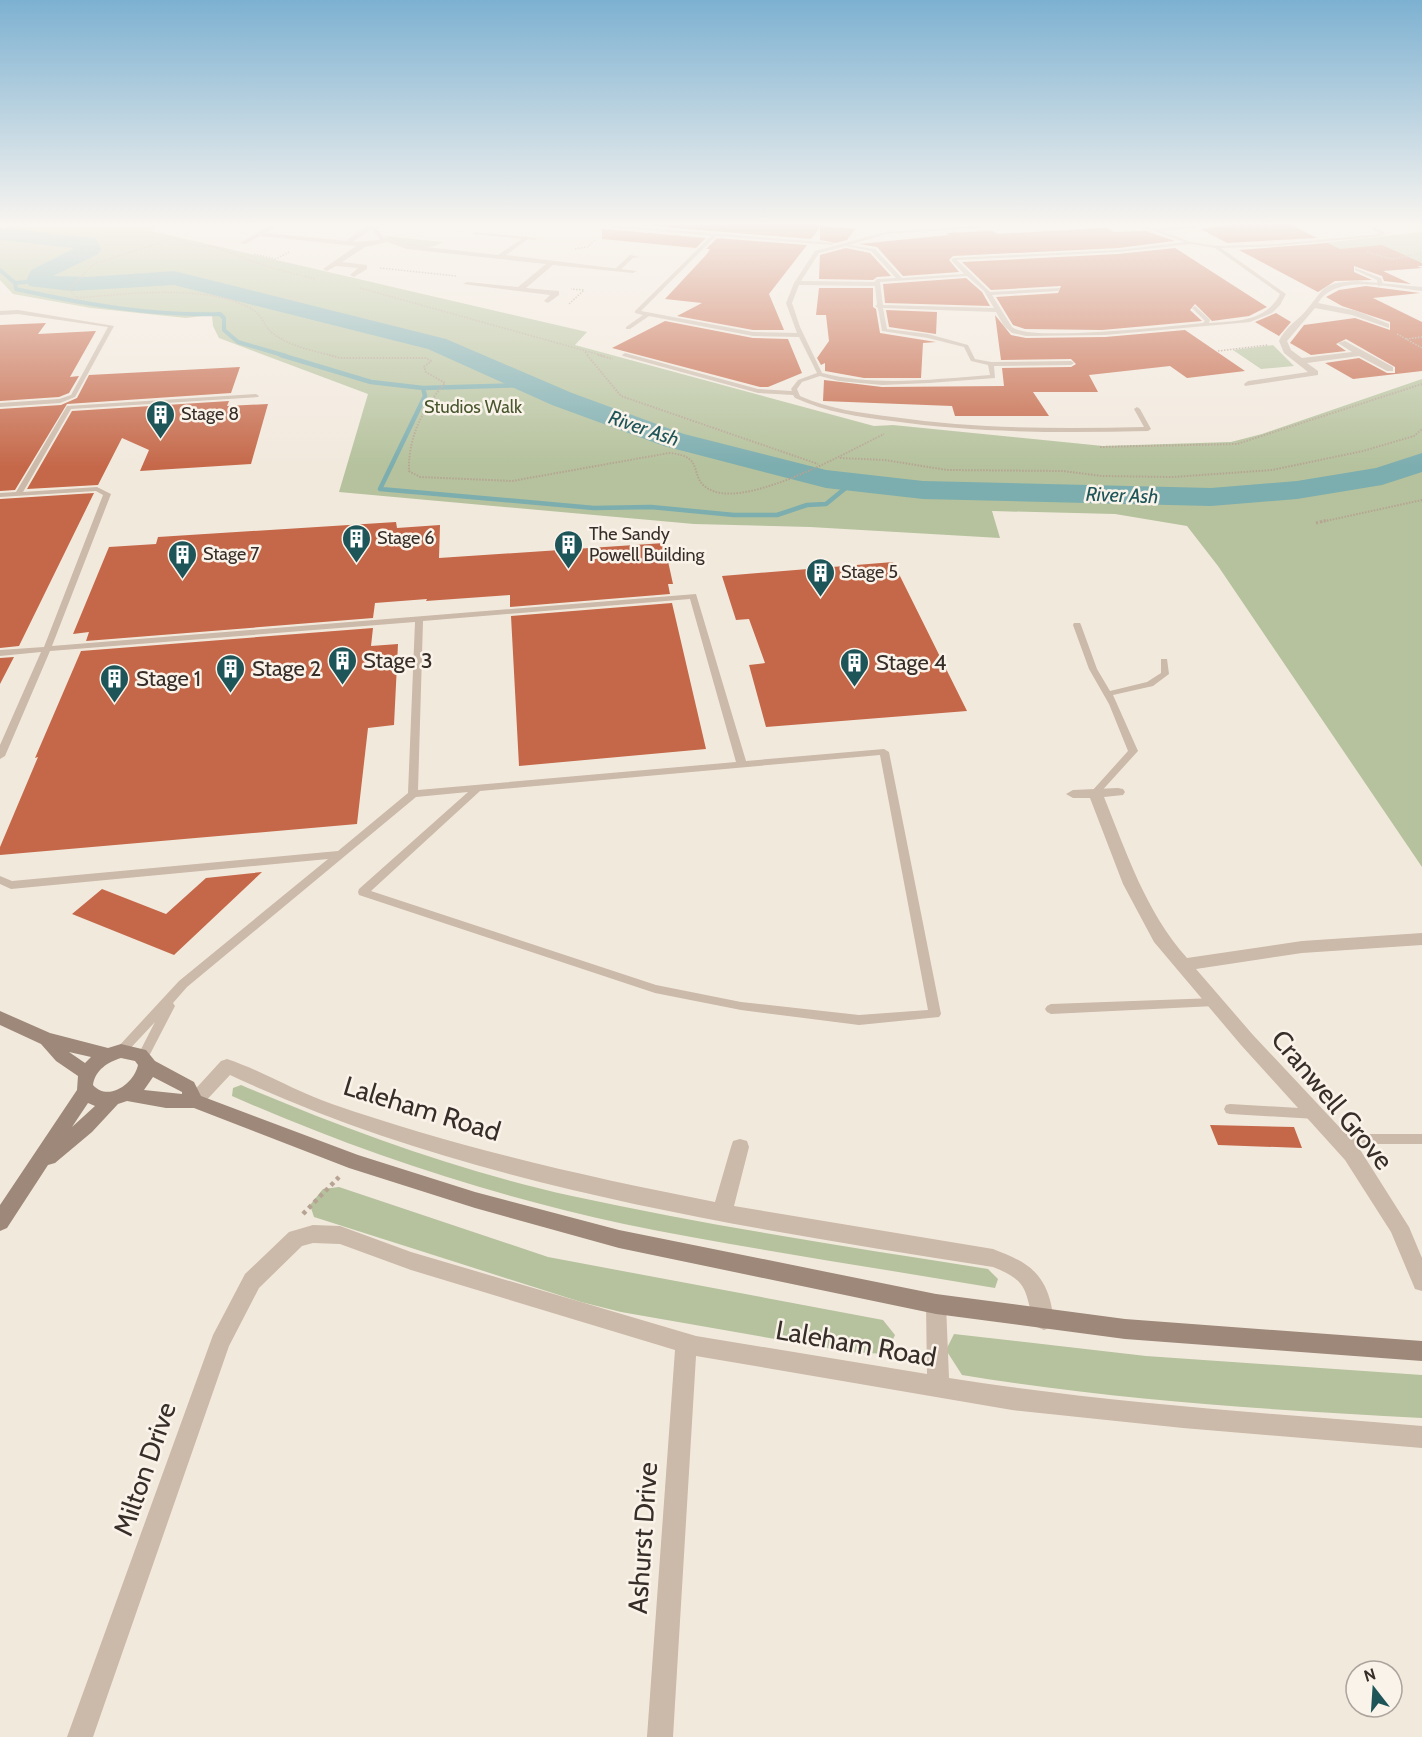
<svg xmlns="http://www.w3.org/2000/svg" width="1422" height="1737" font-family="Cabin,sans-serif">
<rect width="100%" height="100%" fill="#f2e9dd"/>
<path fill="#b5c29d" d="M17,224h143l-9,7 436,101 -12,13 299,81 19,-1 210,21 128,-4 31,-8 160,-55v488l-204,-301 -31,-40 -72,-12 -123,-3 8,27 -190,-11 -116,-3 -355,-32 29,-98 -149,-56 -6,-12 -1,-11 -26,3 -95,-10 -78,-14 -13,-14v-51z
M1422,232v30l-69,3 -39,-21z
M384,236l59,6c-16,11 -43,4 -59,-6z
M1273,345l21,21 -33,3 -28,-19z
M241,1085c106,45 218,86 331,111 138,30 277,51 416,73l10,10 -3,9c-123,-21 -248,-39 -371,-64 -135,-29 -267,-73 -392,-128l1,-8z
M339,1187l209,70 335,63 12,15 -9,19 -36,-2 -229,-40 -40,-10 -267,-85 -4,-12 13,-16z
M954,1334l192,22 276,19v43c-154,-8 -307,-18 -460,-43l-16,-25z"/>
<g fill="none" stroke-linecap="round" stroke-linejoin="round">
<path stroke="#7cadaf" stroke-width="4" d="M0,270l15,13 1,6c67,15 135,27 204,25l4,4v12l14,12 48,14
M15,283l22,-2"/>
<path stroke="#7cadaf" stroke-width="4.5" d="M281,355l90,27 52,6 107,-3
M423,388l2,8 -45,93 214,19 57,-1 83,8h43l30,-10 19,-1 27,-22"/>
<path fill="#7cadaf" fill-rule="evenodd" d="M0,228l96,10 5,11 -3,5 -45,22 35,1 86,-6 272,68 126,54 112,41 142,36 97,11 288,7 86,-7 79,-13 46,-15v19l-40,13 -85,14 -86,7 -288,-7 -97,-11 -162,-42 -112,-41 -124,-56 -254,-64 -103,6 -42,-5 -3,-5 5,-11 44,-22 -75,-8z"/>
</g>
<path fill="#c56849" d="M627,224h196l-2,2 34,3 -8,11 -11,3 -16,-3v-13l-9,12z
M1234,224h55l28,14 -90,5 -26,-14z
M1107,228l7,4 32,-1 29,10 -57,7 -165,8 -4,4 10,12 -56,4 -26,-29 -18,-3 90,-9 -3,-2 47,-2 4,3z
M602,229l104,9 -10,10 -94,-9z
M717,238l90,7 -38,49 15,36h-31l-76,-14 25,-13 -37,-4 42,-45 3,-5h-4z
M1328,243l12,6 42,-4 40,18v3h-5l5,2 -39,3 28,13 -27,-3 -2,-5 -28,-10v6l18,8 -37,1 -17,11 -79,-42z
M846,248l24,5 21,23 -14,1 -4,3 -54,-1 1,-24z
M1175,248l92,59 -18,9 -37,5 -17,-17 -5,6 12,11 -100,9 -77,-1 -12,-4 -17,-28 62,-4 3,-7 -70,4 -29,-28 156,-8z
M966,278l16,14 8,14 -105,-3 -2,-19z
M1366,286l54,7 -47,5 49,24v49l-69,8 -28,-16 34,-5 28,15h8v-6l-49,-28 -10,5 10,7 -35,4 -21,-12 14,-18 51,-7 35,12v-8l-48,-16 -16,-9 13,-7z
M819,288h54v19l3,2 4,24 56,9 -13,1 -2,35h-57l-39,-7v-8l-4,2 -4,-7 12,-17 -3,-26h-10z
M886,310l51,2 -1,22 -47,-7z
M1276,313l15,9 -12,14 -24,-14z
M995,315l16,20 15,3 79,-1 80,-7 60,41 -58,7 -17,-12 -81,9 9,17h-65l16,24h-94l-3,-10 -129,-5 1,-21 58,7 122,-1 -2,-18 69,-1 5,-3 -5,-5 -70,1z
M665,321l88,17 35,1 14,34 -34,14h-8l-148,-39z
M46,323l-8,11 58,-3 -26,46 9,-1 -10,17 -10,4 -59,4v-76z
M240,367l-9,26 -164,11 -52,86 -15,1v-82l61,-4 16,-7 12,-23z
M229,401l-2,5 41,-2 -17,60 -111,7 9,-21 -27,-12 -24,47 -71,4 45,-78z
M94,493l-75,153 -19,2v-149z
M396,522l1,6 43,-3 -1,33 225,-15 9,41h-5l2,10 -160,13v-12l-84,6 1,-2 -52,4 -2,15 -287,23 3,-9 -16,2 36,-87 47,-3 2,-7z
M893,562l74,149 -201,16 -17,-62 16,-2 -16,-44 -13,1 -14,-44z
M672,603l34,146 -187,17 -8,-150z
M373,628l-2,18 27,-2 -4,81 -26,3 -11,96 -357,31v-8l38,-90 -3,1 46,-107z
M14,657l-14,27v-26z
M262,872l-88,83 -102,-41 30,-25 64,25 40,-36z
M1210,1125l84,2 8,21 -84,-3z"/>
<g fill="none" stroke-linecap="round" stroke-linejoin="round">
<path stroke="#b6a393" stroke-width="1.5" stroke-dasharray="1.5 1.5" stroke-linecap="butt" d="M433,224l29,3
M147,231l51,15 17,1 50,19 50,13
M171,239l-77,25 -25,25 8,9c49,-4 133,-15 176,12 8,4 11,15 17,21 17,15 44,20 64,25
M575,249l12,-2 8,-7
M1367,252l25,7 30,-6
M254,254l22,5 13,-7
M380,268l76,8
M360,288l244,68
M569,304l15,-14 -13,-1
M1397,334l25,14
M1406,339l16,-2
M1218,351l50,-6
M585,352l4,4"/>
<path stroke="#b6a393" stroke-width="2" stroke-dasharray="1.5 1.5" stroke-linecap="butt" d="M329,355l11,3h86l5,3 -7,6 2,5 19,11c-22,25 -37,54 -36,88l11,6 92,4 157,-28c40,3 16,27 44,38 39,15 134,-39 171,-57
M587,355l34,41 197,68
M598,355l15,4
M1100,447l137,-3 185,-60
M840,458l45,2 62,10 116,1 39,5 71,1 99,-7 91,-19 51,-15 8,-7
M1321,522l101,-22"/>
<path stroke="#b6a393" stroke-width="3" stroke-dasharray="2 2" stroke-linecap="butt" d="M1316,523l12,-3"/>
<path stroke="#b6a393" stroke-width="4.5" stroke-dasharray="4 4" stroke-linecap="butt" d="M303,1214l36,-37"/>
<path fill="#cbb9a9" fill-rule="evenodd" d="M577,224h21l236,19 -2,2 -116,-9 -75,75 112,21 44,1 -11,-30 8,-20 21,-32 71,-19 122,-8h26l-148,10 -37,11 26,4 27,29 62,-4 -13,-14 2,-2 165,-8 67,-8 -51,-18h7l14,5 77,-5 -71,7 30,11 25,4 60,-2 104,-10 -9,-6 1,-4h4l-1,3 10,6 -4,3 -105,10 -55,2 65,46 -6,11 -8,8 -22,9 -145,13 -79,1 -14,-3 -8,-7 -8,-14 -113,-4 4,21 41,5 40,11 7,14 16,3 80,-1 3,2 -3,2 -77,1 1,12 -66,5 -47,2 -43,-4 -19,-5 -18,6 -5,7 3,7c29,13 61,17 93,21 83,12 167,12 251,10l-10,-18 3,-2 3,2 11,20 -3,2c-85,2 -171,2 -256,-10 -33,-4 -66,-9 -97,-23l-2,-3 -35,-2 -135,-37 -1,-1 3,-2 133,36 34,2 -1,-2 7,-9 19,-7 -18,-36 -46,-1 -104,-20 -19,13h-4v-2l17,-12 -8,-2v-2l76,-75zM1192,244l23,4 65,46c-14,28 -44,27 -71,29l1,-3 -15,-14 -3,2 13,13 -2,2c-31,3 -173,19 -191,4l-20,-32 66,-4 2,-3 -70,4 -33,-32 161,-8zM846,246l25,5 25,27 -19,1 -3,3 -73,-1 18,-28zM967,276l17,15 10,17 -111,-3 -3,-23zM799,285l76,1 2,19 -2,1 3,2 4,23 46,7 36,9 7,14 17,4 2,10c-56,4 -113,12 -168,-2l-22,-46 -8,-24z
M474,232l61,6 2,1 -2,1 -63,-6z
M630,255l10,2 -7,1 -14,13h-4v-2z
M1355,268l26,10 2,7 -5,1 -1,-6 -22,-10z
M18,310l96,16 -39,71 -15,6 -60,4v-4l59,-4 12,-4 37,-68 -90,-13 -18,1v-4z
M256,394l3,2 -1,1 -187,12 -48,83 74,-5 14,7 -59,152 644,-52 50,167 138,-12 5,3 52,262 -2,3 -80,8 -118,-15 -86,-17 -296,-98 -1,-3 1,-3 109,-97 -52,5 -229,190 -14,16 2,3 -28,54 -4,2 -4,-2 -2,-3 18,-35 -30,32 -4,2 -4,-2 -2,-3 2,-3 62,-67 149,-122 -317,30 -11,-5v-8l12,5 326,-30 70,-58 7,-171 -365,29 -45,105 -5,3v-14l41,-93 -41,4v-6l44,-3 59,-152 -7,-4 -96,6v-4l16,-1 51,-86zM690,599l46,163 -318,28 5,-169zM880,755l48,255 -69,5 -118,-13 -85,-17 -285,-94 109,-100z
M1074,623h6l1,2 16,44 13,22 37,-9 14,-9v-14h6l2,15 -16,12 -40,9 25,56 -40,44h-6l-2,-2 2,-2 36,-40 -19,-47 -20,-35 -16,-44z
M1215,998l4,1 2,3 -2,3 -4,1 -164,8 -4,-2 -2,-3 2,-3 4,-2z
M1230,1104l86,5 5,1 1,4 -1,4 -5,1 -86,-5 -4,-1 -2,-4 2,-4z
M1338,1134h84v10h-84l-5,-1 -1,-4 1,-4z"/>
<path fill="#cbb9a9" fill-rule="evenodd" d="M272,224h8l-14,9 81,8 1,-2 22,-15h10l-2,6 5,7 25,8 90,10 28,-19 2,3 -22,16 131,16 -4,2 -80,-8 -27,23 33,3v4l-11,8 -4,-2 6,-6 -87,-11 4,-2 51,5 28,-23 -139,-15 -20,-7 -22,5 -23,15 25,3v4l-13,8 -4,-2 8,-7 -22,-2 -9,5 -4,-2 33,-23 -96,-10 -15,8 -5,-1zM372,229l8,11 -26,2v-1z
M1357,281l65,6v4c-30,-3 -85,-19 -104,12l39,8 32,13v4l-37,-13 -37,-7 -28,33 4,9 11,8 50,-6 -14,-9 7,-2 48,26v4h-6l-28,-15 -52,7 11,8v4l-73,11 -1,-2 4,-3 60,-9 -24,-19 -5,-12 2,-4c6,-10 15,-16 23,-24 22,-25 15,-30 53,-32z
M1118,788l5,1 2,3 -2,3 -19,2c23,57 42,115 83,161l115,-17 120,-8v12l-120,8 -106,16 57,66 106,113 50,79 13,31v33l-7,-2 -24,-57 -46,-72 -104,-115 -87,-103 -31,-58 -33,-86h-17l-7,-4 7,-4z
M227,1059c36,12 69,33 105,45 124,43 254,73 383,98l16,-55 2,-6 7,-2 7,2 2,6 -15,59 259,43c28,11 48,19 57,51 2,9 5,18 1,27l-7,3 -7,-3c-15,-33 -3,-44 -44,-60 -258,-41 -525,-81 -763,-192l-29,31 -6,2 -6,-2 -3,-5 3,-5 32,-35z
M313,1225l27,1 71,26 285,84 231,38 -1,-70 3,-7 7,-3 7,3 3,7 3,74c156,25 315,35 473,48v22l-239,-20 -171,-18 -316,-54 -23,381h-26l28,-387 -264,-80 -71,-26 -27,-1 -11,3 -43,42 -30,58 -136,391h-26l146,-402 32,-61 44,-42z"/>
<path fill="#9e887a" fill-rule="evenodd" d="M0,1011l50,22 58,15 13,-4 25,6 9,11 39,21 7,14 157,59 117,37 144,38 317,64 189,25 297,22v20l-297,-22 -189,-25 -317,-66 -144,-40 -126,-40 -155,-60h-28l-39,-7 -9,3 -26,28 -37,31 -7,2 -41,63 -7,3v-26l77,-115 1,-14 -22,-15 -15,-17 -41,-19zM69,1052l22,5 -6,6zM121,1058l14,3 3,4c-4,19 -30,37 -45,20 2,-15 15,-23 28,-27zM153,1077l29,15v2l-38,-4zM88,1103l7,3 -23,21z"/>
</g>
<linearGradient id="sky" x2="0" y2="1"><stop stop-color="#7db1d1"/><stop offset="0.48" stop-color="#f9f5f0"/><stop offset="1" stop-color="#f9f5f0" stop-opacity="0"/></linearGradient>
<rect width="1422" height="467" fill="url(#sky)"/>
<defs>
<symbol id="building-pin" viewBox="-11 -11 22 30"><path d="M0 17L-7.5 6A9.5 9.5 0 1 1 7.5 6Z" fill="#1e5559" stroke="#faf3ea"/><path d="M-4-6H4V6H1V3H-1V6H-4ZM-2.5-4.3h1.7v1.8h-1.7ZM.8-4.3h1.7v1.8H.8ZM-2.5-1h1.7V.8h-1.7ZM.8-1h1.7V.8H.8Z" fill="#fff"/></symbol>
</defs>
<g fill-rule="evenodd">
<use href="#building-pin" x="144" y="398" width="33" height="45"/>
<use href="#building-pin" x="340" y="522" width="33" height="45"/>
<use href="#building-pin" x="552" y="528" width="33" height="45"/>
<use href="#building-pin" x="166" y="538" width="33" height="45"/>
<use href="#building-pin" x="804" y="556" width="33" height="45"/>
<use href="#building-pin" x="326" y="644" width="33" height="45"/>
<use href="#building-pin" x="838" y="646" width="33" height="45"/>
<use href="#building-pin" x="214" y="652" width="33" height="45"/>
<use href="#building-pin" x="98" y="662" width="33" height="45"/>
</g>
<g text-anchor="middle" stroke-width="5" stroke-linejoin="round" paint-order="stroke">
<g font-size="18" fill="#47562d" stroke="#faf3ea">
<text x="473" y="413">Studios Walk</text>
</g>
<g font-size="18" fill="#382e29" stroke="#faf3ea" text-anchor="start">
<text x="181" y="420">Stage 8</text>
<text x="589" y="540">The Sandy<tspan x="589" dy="21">Powell Building</tspan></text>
<text x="377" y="544">Stage 6</text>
<text x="203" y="560">Stage 7</text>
<text x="841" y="578">Stage 5</text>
</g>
<g font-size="20" font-style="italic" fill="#1e5559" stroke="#faf3ea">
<text transform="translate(644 428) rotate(19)" y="7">River Ash</text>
<text transform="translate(1122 495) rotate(2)" y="7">River Ash</text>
</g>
<g font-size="22" fill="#382e29" stroke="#faf3ea" text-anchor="start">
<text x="363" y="668">Stage 3</text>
<text x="876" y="670">Stage 4</text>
<text x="252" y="676">Stage 2</text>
<text x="136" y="686">Stage 1</text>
</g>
<g font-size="27" fill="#382e29" stroke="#faf3ea">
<text transform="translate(1332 1100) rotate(50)" y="9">Cranwell Grove</text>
<text transform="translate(422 1109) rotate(17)" y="9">Laleham Road</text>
<text transform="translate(856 1344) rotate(10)" y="9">Laleham Road</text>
<text transform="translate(145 1469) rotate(-71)" y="9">Milton Drive</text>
<text transform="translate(643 1538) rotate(-86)" y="9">Ashurst Drive</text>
</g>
</g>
<g transform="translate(1374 1689) rotate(343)"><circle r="28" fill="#faf3ea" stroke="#aca49d" stroke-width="1.5"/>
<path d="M0-4.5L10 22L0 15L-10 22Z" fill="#1e5559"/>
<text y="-9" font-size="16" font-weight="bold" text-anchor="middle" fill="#382e29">N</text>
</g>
</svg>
